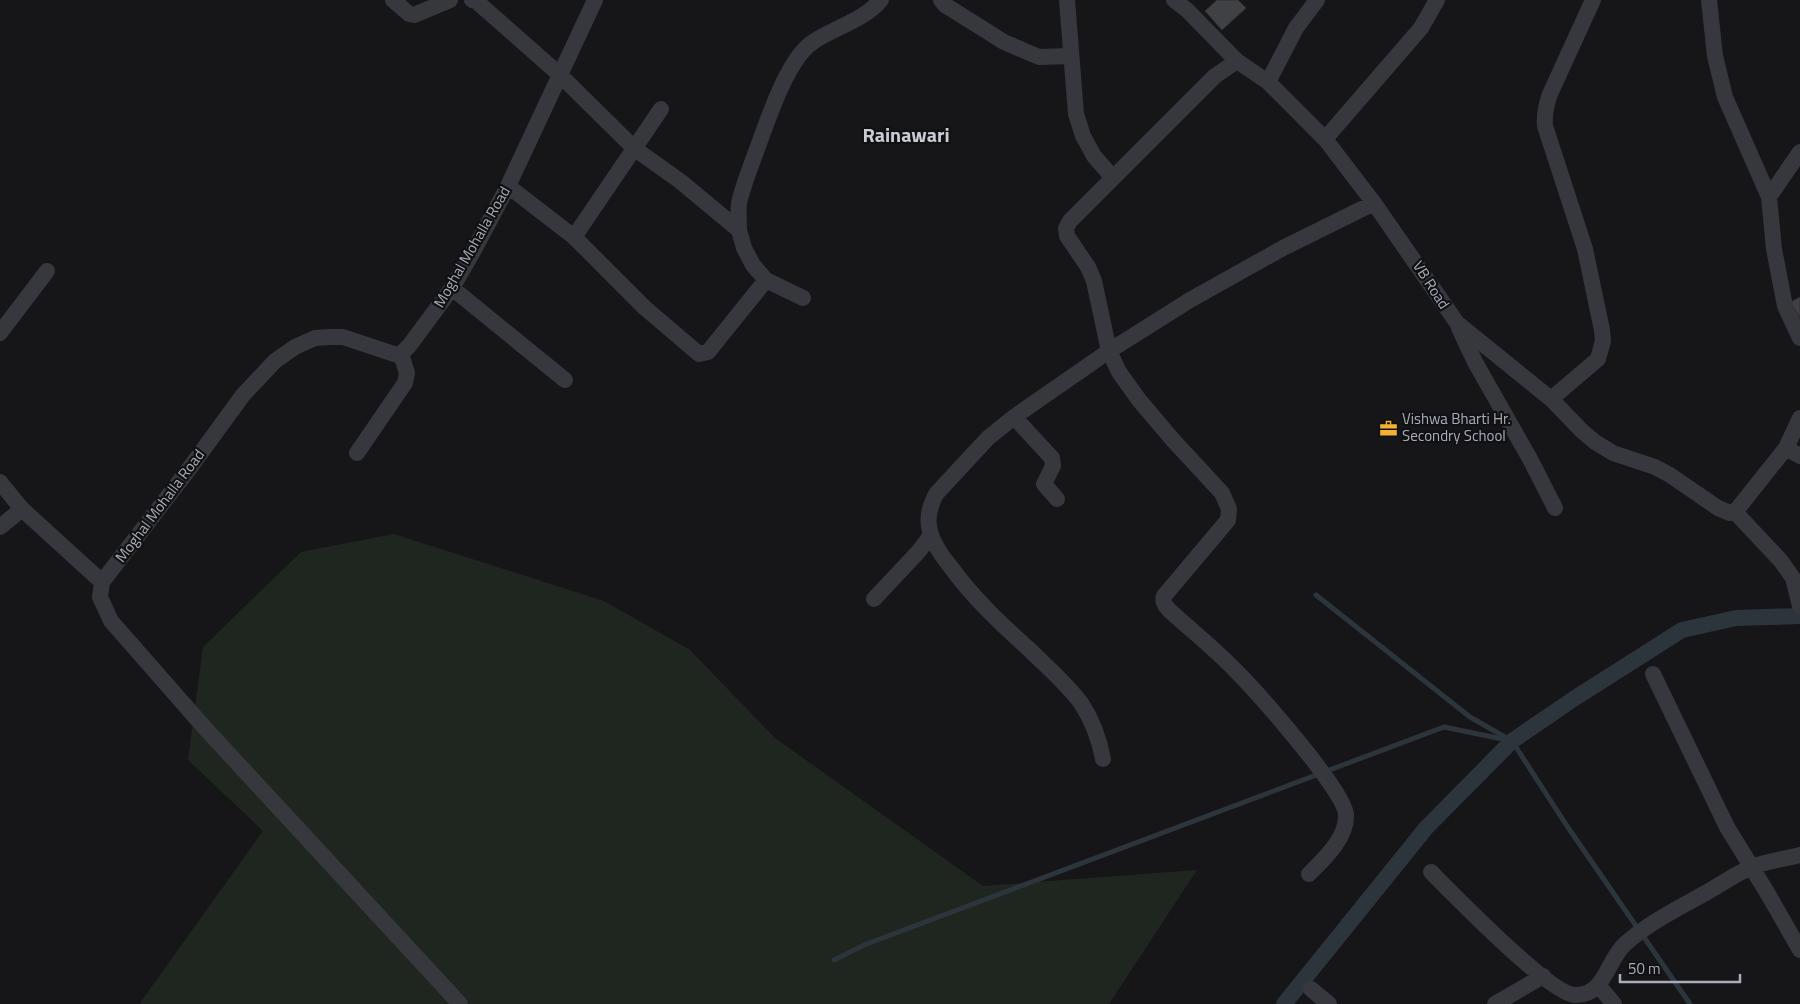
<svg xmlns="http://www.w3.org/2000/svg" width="1800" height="1004" font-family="'Titillium Web',sans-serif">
<rect width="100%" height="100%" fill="#161618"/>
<path fill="#1e261f" d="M394,534l210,67 86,49 85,88 208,148 214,-16 -88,134h-968l-1,-1 123,-172 -75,-71 15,-113 98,-95z"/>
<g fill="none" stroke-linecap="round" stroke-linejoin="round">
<path stroke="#2c353c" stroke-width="5" d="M1316,595l154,122 42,24 55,85 123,178
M834,960l30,-15 580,-218 68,14"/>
<path stroke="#2c353c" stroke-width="16" d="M1284,1004l142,-176 86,-87 63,-43 107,-68 54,-12 64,-2"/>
</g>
<path fill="#404145" stroke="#303034" d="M1217,0h21l8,8 -24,22 -17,-19z
M1800,297v21l-9,-16z"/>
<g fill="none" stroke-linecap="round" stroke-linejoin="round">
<path stroke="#37383d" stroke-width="16" d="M393,0l16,14 5,1 36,-15
M472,0l4,1 84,74 75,74 45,32 59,49 5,18 9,17 13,15 37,18
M941,0l4,5 59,37 35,15 32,-1
M1067,0l9,114 7,22 11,20 19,22
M1174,0l13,10 50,51 31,21 57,57 49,64 83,120 94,76 31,32 13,11 18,11 42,14 15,8 48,33 12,5 5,-1
M1709,0l6,56 10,41 44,100 5,52 11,57 15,32
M1237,61l-22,15 -145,145 -4,7 1,8 21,31 6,14 15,70 10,21 20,28 33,39 50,54 7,16 -1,11 -64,76c-2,6 1,9 5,14 22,20 46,39 67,61 20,20 110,121 110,144 1,23 -22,44 -37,59
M1268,82l28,-54 21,-28
M1325,139l96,-111 16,-28
M508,186l66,51 71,71 54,46 9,-2 58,-72
M1769,197l31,-45
M739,230c0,-9 -1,-19 0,-27 4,-18 12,-37 18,-54 11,-29 30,-90 56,-107 22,-15 50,-21 68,-42
M574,237l87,-128
M452,288l113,92
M1459,328l16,34 55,97 25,49
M0,333l47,-62
M1551,399l47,-40 5,-18 -1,-11 -17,-81 -40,-123c-1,-12 1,-21 5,-32l43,-94
M1014,417l38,41 1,8 -9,18 13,15
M1786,448l14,8
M357,453l48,-70 2,-10 -6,-19
M0,482l22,27 80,73
M1735,512l46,49 12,17 7,28
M1735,512l51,-64 14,-30
M0,527l22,-18
M102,582l87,-113 54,-74 32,-34 20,-14 20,-9 15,-1h13l54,18 4,-1 8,-8 43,-58 23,-40 33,-62 87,-186
M102,582l-2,15 11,24 93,106 256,277
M874,599l45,-48 12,-16
M1653,674l74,153 41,67 32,56
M1103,759c-4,-21 -10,-38 -22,-56 -14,-19 -33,-35 -50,-52 -29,-26 -58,-53 -81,-85 -9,-11 -19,-25 -21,-40 -2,-12 2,-22 7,-32l52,-56 26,-21 95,-66 81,-51 93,-52 91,-45
M1431,872c22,22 120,123 144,123 30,1 32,-35 50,-51 24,-22 56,-37 84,-53 14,-8 28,-18 43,-24 15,-6 32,-8 48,-12
M1598,985l16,19
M1311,989l18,15
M1495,1004l48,-28"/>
</g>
<defs>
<symbol id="office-bare" viewBox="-9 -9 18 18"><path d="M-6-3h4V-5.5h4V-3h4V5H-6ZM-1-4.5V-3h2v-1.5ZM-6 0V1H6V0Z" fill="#f2b134" stroke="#111113" stroke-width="2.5" paint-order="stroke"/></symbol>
</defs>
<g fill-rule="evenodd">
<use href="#office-bare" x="1376" y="416" width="25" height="25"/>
</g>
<g text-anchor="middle" stroke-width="4.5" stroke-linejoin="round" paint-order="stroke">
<g font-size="15" fill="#a8adb8" stroke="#111113">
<text transform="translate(472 247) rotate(-60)" y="5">Moghal Mohalla Road</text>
<text transform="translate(1431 285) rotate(57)" y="5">VB Road</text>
<text transform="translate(160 506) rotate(-53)" y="5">Moghal Mohalla Road</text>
</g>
<g font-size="15" fill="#a8adb8" stroke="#111113" text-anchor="start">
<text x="1402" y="424">Vishwa Bharti Hr.<tspan x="1402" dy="17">Secondry School</tspan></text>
</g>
<g font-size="20" font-weight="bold" fill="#c9ccd4" stroke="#111113">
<text x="906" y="142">Rainawari</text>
</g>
</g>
<path d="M1620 974v8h120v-8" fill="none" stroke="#a8adb8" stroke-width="2.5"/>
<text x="1628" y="974" font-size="15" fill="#a8adb8" stroke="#111113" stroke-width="4" paint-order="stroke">50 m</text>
</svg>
